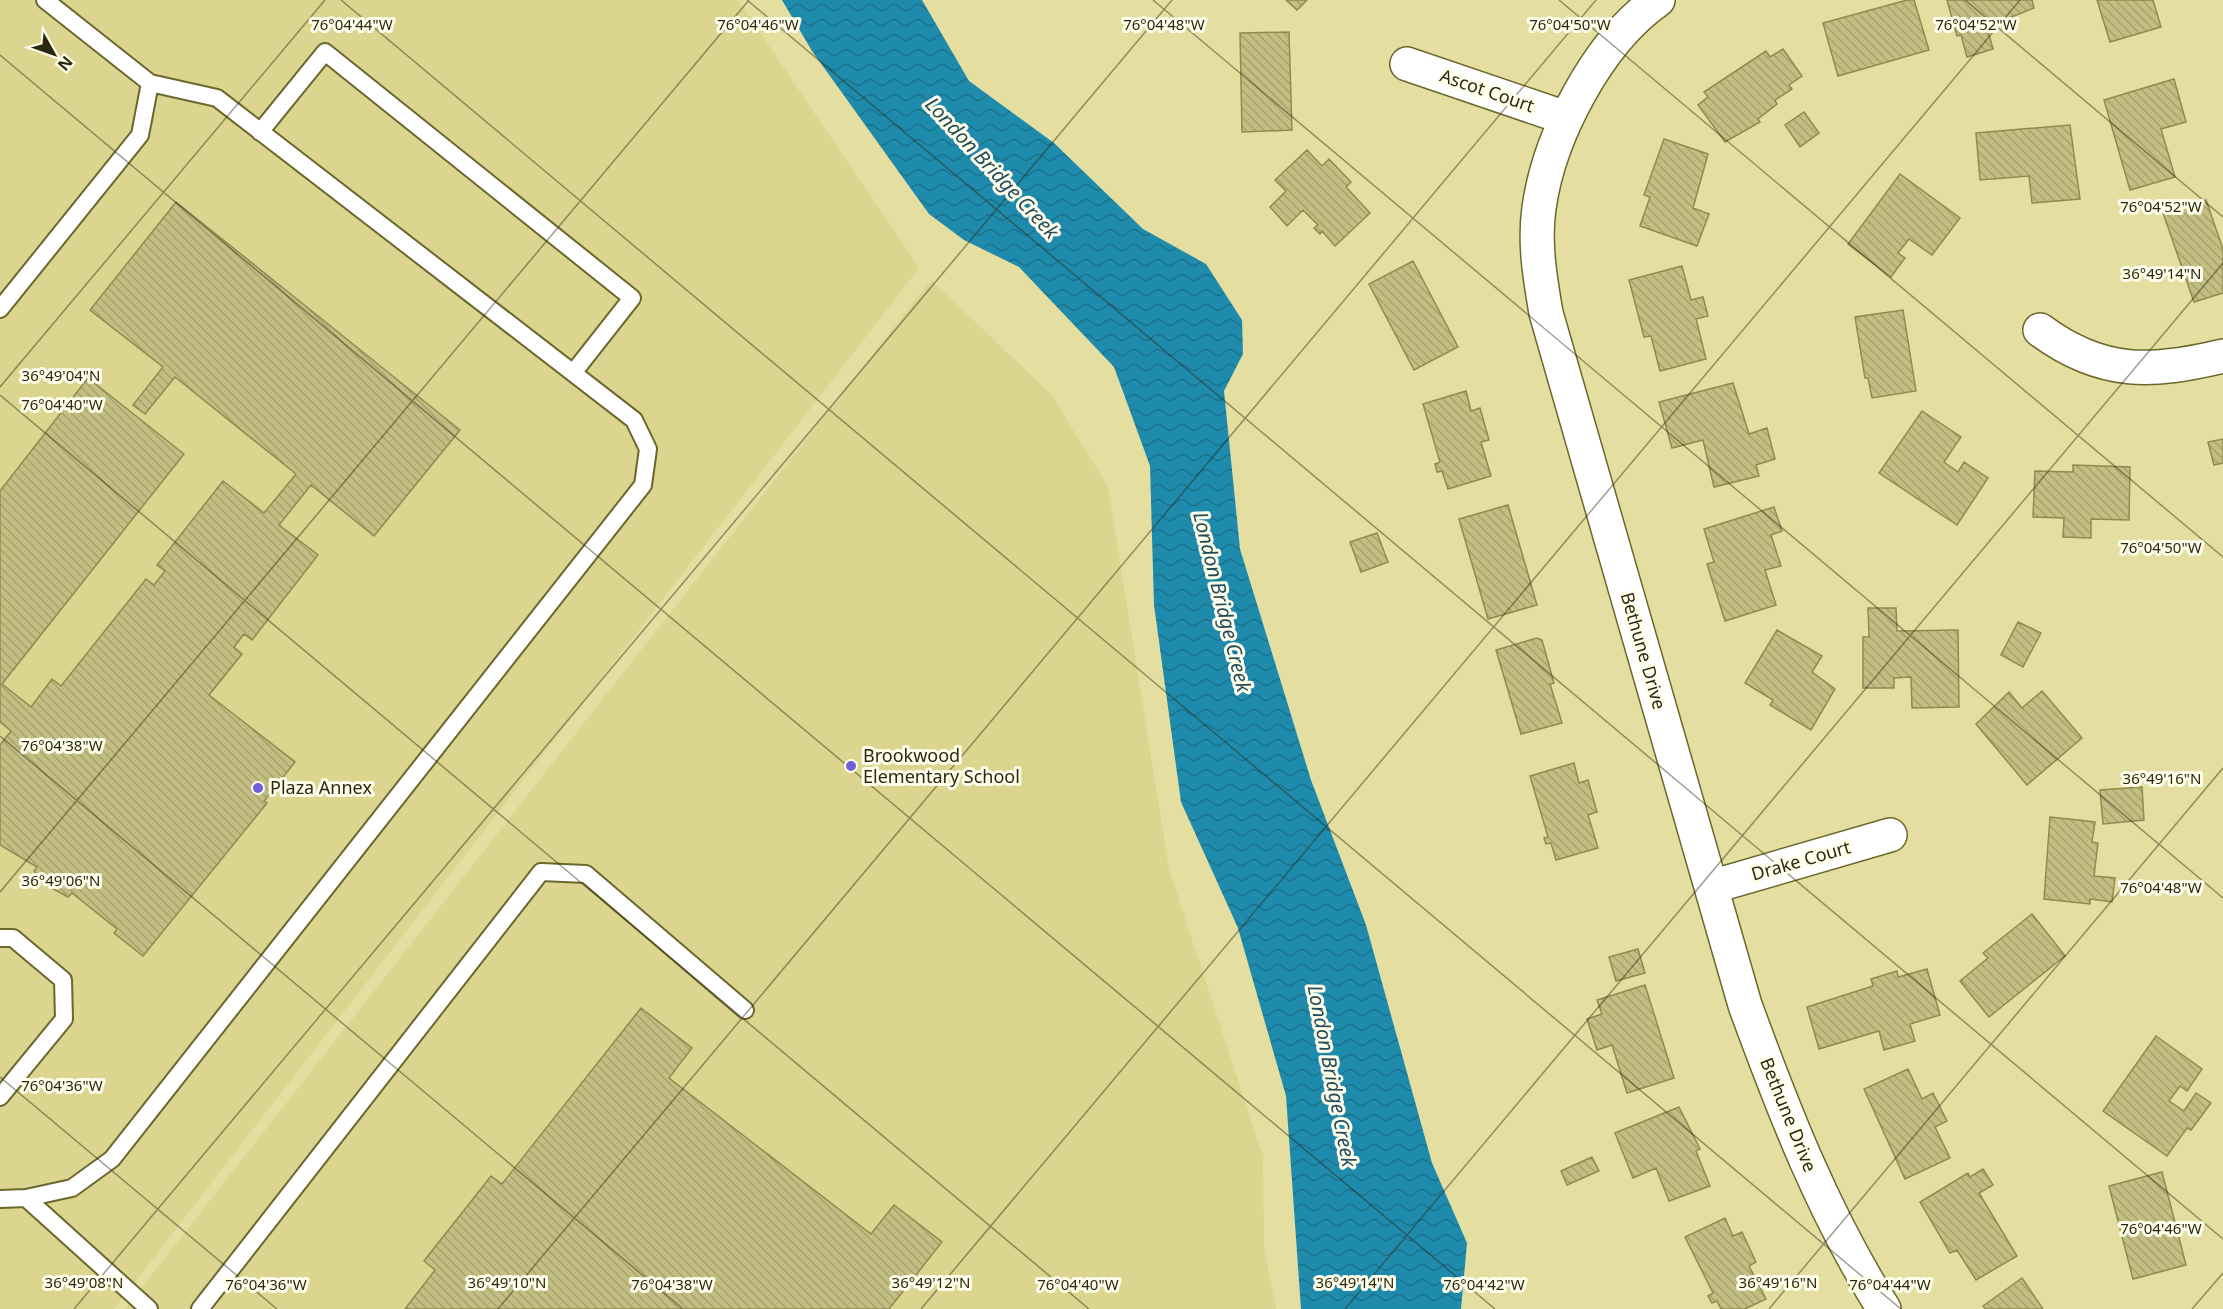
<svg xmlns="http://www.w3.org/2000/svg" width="2223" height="1309" font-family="'Noto Sans',sans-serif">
<defs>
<pattern id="water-waves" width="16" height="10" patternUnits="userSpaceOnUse" patternTransform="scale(1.5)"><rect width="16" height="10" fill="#1f8bac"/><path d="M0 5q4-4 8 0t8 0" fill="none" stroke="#1b728b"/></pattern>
<pattern id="building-back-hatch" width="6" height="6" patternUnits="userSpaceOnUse" patternTransform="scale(1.5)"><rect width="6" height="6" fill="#c3be81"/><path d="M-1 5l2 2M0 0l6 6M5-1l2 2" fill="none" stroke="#a8a36e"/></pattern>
</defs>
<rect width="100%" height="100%" fill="#e4dfa1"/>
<path fill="#dbd58f" d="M0,0h738l181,268 -805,1041h-114z
M931,280l120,114 57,93 61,382 94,288 1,90 12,62h-1151z"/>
<path fill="url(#water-waves)" d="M782,0h140l47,81 85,62 89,86 63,35 36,56 1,34 -19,37 16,158 71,231 55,145 66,238 35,80 -6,66h-160l-15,-213 -48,-168 -57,-126 -27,-197 -4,-139 -36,-99 -95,-100 -55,-27 -35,-26 -117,-163z"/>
<path fill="url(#building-back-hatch)" stroke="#908a4f" stroke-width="1.5" d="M1286,0h21l-10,10z
M1907,0h7l15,50 -91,26 -15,-53z
M1947,0h85l2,8 -47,19 6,22 -26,8 -6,-22 -4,1z
M2097,0h56l8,27 -51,15z
M1289,32l3,98 -50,2 -2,-99z
M1783,49l19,27 -13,9 3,4 -17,11 2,4 -19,15 2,3 -35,20 -27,-37 10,-8 -4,-5 62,-41 4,6z
M2174,79l12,43 -25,7 14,48 -45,13 -26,-90z
M1804,112l15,21 -19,14 -15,-22z
M2070,125l10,74 -48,4 -3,-27 -49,4 -4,-47z
M1664,139l44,15 -15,54 16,6 -12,32 -57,-20 10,-29 -6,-2z
M1307,150l15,16 7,-7 22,23 -5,5 24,26 -35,33 -13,-15 -2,3 -6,-6 4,-3 -15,-15 -16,16 -17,-19 16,-16 -11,-11z
M1900,174l60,44 -28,37 -23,-16 -11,14 7,5 -14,19 -43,-33z
M2206,200l17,49v44l-29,9 -31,-89z
M176,202l284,228 -86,106 -63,-51 -32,40 39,30 -66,85 -8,-6 -10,13 8,7 -33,41 86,67 -31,39 3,2 -124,153 -29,-23 3,-4 -45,-36 -4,4 -22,-12 -12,-14 3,-4 -37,-22v-100l11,-14 -11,-9v-231l88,-113 96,76 -182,230 29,23 21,-28 9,7 85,-107 8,6 11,-14 -8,-6 66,-84 41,32 32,-39 -121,-97 -30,37 -12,-9 30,-38 -73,-57z
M1413,261l45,86 -44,23 -45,-86z
M1682,266l9,34 12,-3 5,19 -12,3 10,40 -46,12 -9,-35 -7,1 -15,-57z
M1903,310l13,81 -44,7 -4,-20h-3l-10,-61z
M1733,383l16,51 18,-6 8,31 -19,6 3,11 -45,11 -11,-47 -31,8 -13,-46z
M1466,391l5,20 9,-3 9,32 -8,2 10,34 -43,13 -6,-18 -5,1 -2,-8 5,-2 -17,-58z
M1922,411l39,26 -17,25 14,10 6,-10 24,16 -31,47 -78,-52z
M2223,439v24l-9,2 -6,-23z
M2073,465l57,2 -1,53 -38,-1v19l-28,-1 1,-19 -31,-1 2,-46 38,1z
M1508,505l29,100 -49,14 -29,-100z
M1774,507l8,24 -11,4 10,31 -16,4 11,35 -51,16 -18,-57 7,-2 -10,-33z
M1377,533l11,29 -27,10 -11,-30z
M1868,608h28l1,23 61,-1 1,77 -47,1 -1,-31 -17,1v10h-31v-51h6z
M2018,622l23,11 -18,34 -22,-12z
M1777,630l45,26 -10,16 23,17 -24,41 -41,-25 3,-5 -28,-17z
M1537,638l5,2 12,43 -4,1 12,39 -41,11 -25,-84z
M2042,691l40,47 -55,47 -51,-61 33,-32 13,16z
M1574,763l5,20 9,-3 9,32 -9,3 10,33 -42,12 -5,-17 -5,1 -2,-6 4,-1 -18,-61z
M2142,787l2,33 -41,4 -3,-34z
M2050,817l45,5 -3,20 6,1 -4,33 21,2 -3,24 -22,-3v5l-46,-5z
M2032,914l33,42 -76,61 -29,-36 28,-23 -5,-5z
M1638,949l7,24 -29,8 -7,-24z
M1927,969l13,46 -30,9 5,17 -31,9 -5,-19 -60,18 -12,-42 66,-21 -2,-7 26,-8 1,6z
M1645,985l29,93 -47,15 -15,-48 -15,5 -10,-31 15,-5 -5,-14z
M641,1008l51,40 -23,30 202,156 23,-29 48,37 -53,67h-484l30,-39 -11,-9 67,-85 11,8z
M2156,1036l46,33 -15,22 -7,-5 -11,15 15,10 12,-18 15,10 -20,27 -4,-2 -20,28 -64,-45z
M1908,1069l14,30 11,-6 14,28 -12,6 15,31 -45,21 -41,-90z
M1679,1107l21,42 -4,2 14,35 -41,15 -13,-33 -23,10 -18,-45z
M1592,1157l7,14 -32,14 -6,-14z
M1983,1169l10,16 -14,8 38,63 -41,24 -19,-30 -7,3 -30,-51 48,-29 2,4z
M2162,1172l24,93 -53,14 -24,-93z
M1725,1218l8,18 9,-4 14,30 -7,4 17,33 -21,10h-24l-4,-8 -5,2 -4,-7 5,-3 -28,-56z
M2022,1278l21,31h-57l-3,-3z"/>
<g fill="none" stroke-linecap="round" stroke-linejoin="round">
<defs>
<path id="lane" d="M260,132l65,-80 307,246 -59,75
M0,309l140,-174 10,-52 -105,-83
M0,938h13l50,42 1,39 -64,78
M0,1199l26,-1
M149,1309l-123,-111 46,-10 40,-29 531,-674 5,-36 -14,-29 -417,-322 -67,-15
M200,1309l341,-437 45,2 159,136"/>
<path id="street" d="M1658,0c-60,42 -109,136 -119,208 -5,35 1,70 7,105l199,692c38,104 79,210 139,304
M1407,64l159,54
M2040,330c62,46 112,43 183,26
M1711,887l179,-52"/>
</defs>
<use href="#lane" stroke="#6c672c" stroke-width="20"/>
<use href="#street" stroke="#6c672c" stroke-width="36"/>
<use href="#lane" stroke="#fff" stroke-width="16"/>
<use href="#street" stroke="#fff" stroke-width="33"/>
</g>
<path fill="none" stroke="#2b2810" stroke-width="1.5" stroke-opacity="0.45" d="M341,0l1560,1309M747,0l1476,1239M1153,0l1070,898M1559,0l664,557M1965,0l258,217M0,55l1495,1254M0,387l325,-387M0,395l1089,914M0,736l683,573M0,892l749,-892M0,1077l277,232M74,1309l1098,-1309M498,1309l1098,-1309M921,1309l1099,-1309M1345,1309l878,-1046M1769,1309l454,-541M2192,1309l31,-36"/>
<g fill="#6d60da" stroke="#fffeeb" stroke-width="2">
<circle cx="851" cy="766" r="6"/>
<circle cx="258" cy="788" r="6"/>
</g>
<g text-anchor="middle" stroke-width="6" stroke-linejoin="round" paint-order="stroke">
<g font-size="18" fill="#2b2810" stroke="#fffeeb">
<text transform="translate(1487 91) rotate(19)" y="6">Ascot Court</text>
<text transform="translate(1643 651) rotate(74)" y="6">Bethune Drive</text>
<text transform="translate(1801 861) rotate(-16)" y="6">Drake Court</text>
<text transform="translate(1788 1115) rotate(68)" y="6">Bethune Drive</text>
</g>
<g font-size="18" fill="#2b2810" stroke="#fffeeb" text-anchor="start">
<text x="863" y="762">Brookwood<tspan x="863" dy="21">Elementary School</tspan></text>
<text x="270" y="794">Plaza Annex</text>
</g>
<g font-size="20" font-style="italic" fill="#224c5b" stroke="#fffeeb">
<text transform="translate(992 168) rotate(47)" y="7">London Bridge Creek</text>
<text transform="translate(1222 602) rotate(76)" y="7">London Bridge Creek</text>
<text transform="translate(1332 1076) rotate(79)" y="7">London Bridge Creek</text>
</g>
</g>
<g font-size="15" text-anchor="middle" fill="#2b2810" stroke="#fffeeb" stroke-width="6" stroke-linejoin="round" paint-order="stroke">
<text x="352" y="30">76°04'44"W</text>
<text x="758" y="30">76°04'46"W</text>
<text x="1164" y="30">76°04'48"W</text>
<text x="1570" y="30">76°04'50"W</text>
<text x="1976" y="30">76°04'52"W</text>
<text x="2161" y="212">76°04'52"W</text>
<text x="2162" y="279">36°49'14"N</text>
<text x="61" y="381">36°49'04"N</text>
<text x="62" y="410">76°04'40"W</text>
<text x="2161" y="553">76°04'50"W</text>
<text x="62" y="751">76°04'38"W</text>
<text x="2162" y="784">36°49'16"N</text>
<text x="61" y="886">36°49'06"N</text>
<text x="2161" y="893">76°04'48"W</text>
<text x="62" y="1091">76°04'36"W</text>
<text x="2161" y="1234">76°04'46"W</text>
<text x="84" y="1288">36°49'08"N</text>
<text x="507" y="1288">36°49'10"N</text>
<text x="931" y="1288">36°49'12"N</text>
<text x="1355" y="1288">36°49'14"N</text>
<text x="1778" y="1288">36°49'16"N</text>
<text x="266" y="1290">76°04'36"W</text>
<text x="672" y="1290">76°04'38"W</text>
<text x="1078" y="1290">76°04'40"W</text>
<text x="1484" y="1290">76°04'42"W</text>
<text x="1890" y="1290">76°04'44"W</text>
</g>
<g transform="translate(54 54) rotate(130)" stroke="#fffeeb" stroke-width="4.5" paint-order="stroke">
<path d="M0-4.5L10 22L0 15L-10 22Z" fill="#2b2810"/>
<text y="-9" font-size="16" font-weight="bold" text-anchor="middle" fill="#2b2810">N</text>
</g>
</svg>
